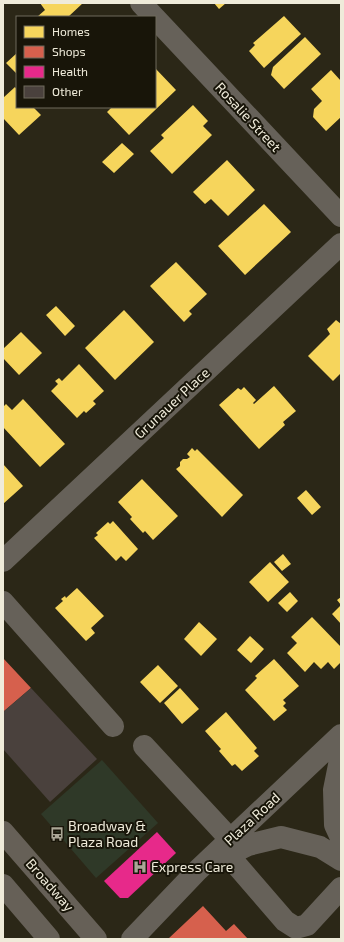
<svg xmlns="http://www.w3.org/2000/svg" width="344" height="942" font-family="'Exo 2',sans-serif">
<rect width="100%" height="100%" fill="#2b2717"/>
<path fill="#2f3928" d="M102,760l56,63 -62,55 -55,-64z"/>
<path fill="#f6d55c" d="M40,3h43l-15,14h-31l8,-7z
M214,3h12l-7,6z
M284,16l17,18 -37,34 -15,-17 6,-6 -2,-2z
M305,37l16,17 -37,35 -13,-14 2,-8z
M17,53v21l-11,-11z
M155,68l21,22 -47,45 -22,-23 5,-5h43z
M331,70l10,11v36l-15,14 -13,-14 1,-8 8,-8 -11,-12z
M15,87l2,3v17h16l8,8 -22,20 -16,-17v-20z
M193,105l15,16 -5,5 9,9 -40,39 -22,-23 14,-13 -3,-3z
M122,143l12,11 -20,19 -12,-11z
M227,160l28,30 -27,26 -17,-17 -6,5 -12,-12z
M264,204l27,28 -46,43 -27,-29z
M176,262l31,32 -18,17 3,3 -8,8 -34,-36z
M56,306l19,20 -10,10 -19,-21z
M124,310l30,32 -39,38 -30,-32z
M336,320l5,4v49l-8,8 -25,-25 22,-22 -3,-5z
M21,332l21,21 -23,22 -16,-17v-9z
M79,364l25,27 -11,10 3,3 -10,9 -2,-2 -7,7 -26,-27 7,-7 -3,-3 4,-3 3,3z
M274,386l22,25 -13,11 2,3 -26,24 -40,-44 19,-17 3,2 3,-3 12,13 -3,3 1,1z
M23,399l42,45 -25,23 -37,-40v-20l3,-3 6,6z
M192,448l3,3 2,-2 46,46 -21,22 -46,-48 4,-3v-4l3,-3h4l3,-2 -3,-3z
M3,464l20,22 -20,18z
M142,479l36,37 -25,24 -8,-9 -2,2 -13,-14 2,-2 -14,-15z
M306,490l15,17 -9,8 -15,-17z
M113,521l25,28 -12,12 -5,-5 -5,5 -22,-23 4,-3 -2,-2 12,-11 2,2z
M283,554l8,10 -9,7 -8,-9z
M270,562l19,20 -21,20 -19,-20z
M77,588l27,28 -13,12 4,5 -9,8 -31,-33 8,-7 -2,-2 4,-3 1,2z
M290,592l8,9 -11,11 -9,-9z
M341,597v8l-4,-5z
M341,605v19l-9,-10z
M312,617l29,30v15l-7,7 -6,-7 -7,7 -7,-7 -9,10 -18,-19 10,-10 -6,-6z
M199,622l18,17 -16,17 -17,-17z
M250,636l14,13 -13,14 -14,-13z
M274,659l25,27 -16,14 3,3 -3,3 4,4 -13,11 -29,-31 12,-12 -2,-2z
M158,665l20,21 -18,17 -20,-21z
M180,688l19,21 -17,15 -18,-21z
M226,712l31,36 -3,3 5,5 -17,15 -7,-7 -3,2 -13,-15 2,-2 -16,-18z"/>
<path fill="#d6604d" d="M3,658l28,30 -28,24z
M203,906l23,25 8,-7 14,15h-80z"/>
<path fill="#e7298a" d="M157,832l19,21 -48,45h-8l-16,-17z"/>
<path fill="#4a413d" d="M31,688l66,71 -47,43 -47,-53v-37z"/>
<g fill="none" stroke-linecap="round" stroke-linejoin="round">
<path stroke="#666159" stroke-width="22" d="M141,3l13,14
M155,18l186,198
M3,561l338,-317
M3,602l110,124
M144,746l86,93
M341,755l-7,35 1,35 6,13
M228,855l57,66 11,7 11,-3 34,-37
M219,859l29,-14 33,-8 39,10 21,13
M132,939l66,-69 143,-135"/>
<path stroke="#666057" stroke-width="22" d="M3,832l93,107
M3,885l46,54"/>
</g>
<defs>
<symbol id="bus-bare" viewBox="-9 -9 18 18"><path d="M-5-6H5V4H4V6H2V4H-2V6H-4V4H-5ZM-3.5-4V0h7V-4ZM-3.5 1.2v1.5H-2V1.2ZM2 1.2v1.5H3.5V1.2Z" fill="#aaa696" stroke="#181509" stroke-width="2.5" paint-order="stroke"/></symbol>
<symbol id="hospital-bare" viewBox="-9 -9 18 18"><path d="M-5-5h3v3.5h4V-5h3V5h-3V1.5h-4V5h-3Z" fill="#aaa696" stroke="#181509" stroke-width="2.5" paint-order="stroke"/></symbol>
</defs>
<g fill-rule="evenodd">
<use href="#bus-bare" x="47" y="824" width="20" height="20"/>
<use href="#hospital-bare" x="130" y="857" width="20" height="20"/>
</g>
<g text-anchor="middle" stroke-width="4" stroke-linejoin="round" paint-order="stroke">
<g font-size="14" fill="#efebda" stroke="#181509">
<text transform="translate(248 117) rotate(47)" y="5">Rosalie Street</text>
<text transform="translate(172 403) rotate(-43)" y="5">Grunauer Place</text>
<text transform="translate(252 819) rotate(-43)" y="5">Plaza Road</text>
<text transform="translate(50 885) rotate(49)" y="5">Broadway</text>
</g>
<g font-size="14" fill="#efebda" stroke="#181509" text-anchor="start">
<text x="68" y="831">Broadway &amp;<tspan x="68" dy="16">Plaza Road</tspan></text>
<text x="151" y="872">Express Care</text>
</g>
</g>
<rect width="344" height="942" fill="none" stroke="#efebda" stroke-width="8"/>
<rect x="16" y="16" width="140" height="92" fill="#181509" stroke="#6e6b5d"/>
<rect x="24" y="26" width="20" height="12" fill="#f6d55c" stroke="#6e6b5d"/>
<text x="52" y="36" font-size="12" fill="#efebda">Homes</text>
<rect x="24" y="46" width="20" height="12" fill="#d6604d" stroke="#6e6b5d"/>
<text x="52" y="56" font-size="12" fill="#efebda">Shops</text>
<rect x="24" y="66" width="20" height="12" fill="#e7298a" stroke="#6e6b5d"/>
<text x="52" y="76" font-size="12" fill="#efebda">Health</text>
<rect x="24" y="86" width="20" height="12" fill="#4a413d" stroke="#6e6b5d"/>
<text x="52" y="96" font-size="12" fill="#efebda">Other</text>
</svg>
